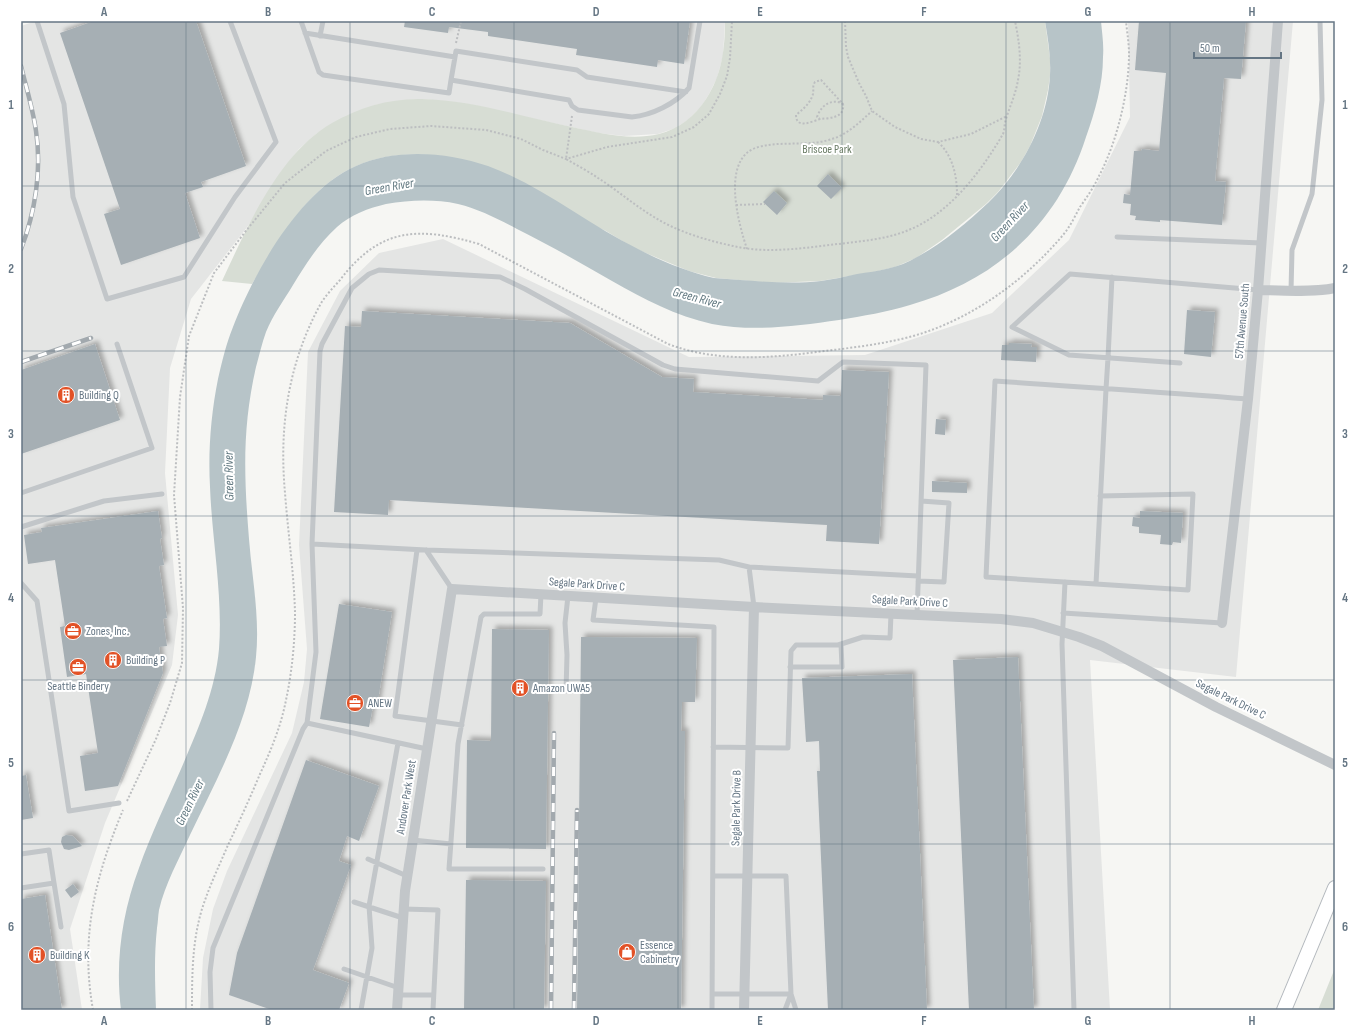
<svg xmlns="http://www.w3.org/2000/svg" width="1356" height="1031" font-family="'Sofia Sans Condensed',sans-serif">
<defs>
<filter id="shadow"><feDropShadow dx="3.5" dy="-3.5" stdDeviation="2" flood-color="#0004"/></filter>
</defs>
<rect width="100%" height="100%" fill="#f6f6f3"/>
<path fill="#e4e5e4" d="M36,21h689l-2,35 -6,22 -8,16 -8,13 -12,12 -13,9 -18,6 -34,2 -26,-3 -130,-29 -44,-5 -17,1 -31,5 -30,11 -30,18 -17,15 -17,22 -34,55 -57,73 -21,69 -5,105 13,142 -6,50 -67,158 -35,106 12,81h-61v-984z
M1128,21h165l-57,656 -146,-17 20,350h-910l3,-52 10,-49 14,-38 65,-138 12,-51 3,-33 -8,-104 9,-193 32,-61 39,-38 64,-14 246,118 176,-2 127,-42 77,-73 61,-123z"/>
<path fill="#d7ddd4" d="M725,21h320l5,37v18l-2,14 -6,26 -12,30 -9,16 -23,30 -12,12 -44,36 -26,18 -21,9 -21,5 -54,9 -49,2 -55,-5 -27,-7 -29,-12 -26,-11 -28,-17 -165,-75c-105,-12 -141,48 -189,128l-30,-3c25,-53 56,-127 110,-158 27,-16 60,-25 90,-24 50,1 102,18 150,28 28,6 58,14 87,7 20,-5 36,-18 47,-35 16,-24 19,-51 19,-78z
M1335,967v43h-17l17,-42z"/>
<path fill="#b7c4c8" d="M1045,21h56c1,12 3,24 2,36 0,27 -8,55 -17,80 -28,87 -89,143 -176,168 -23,7 -47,11 -71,15 -42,6 -85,12 -127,4 -36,-8 -68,-25 -100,-43 -31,-18 -63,-36 -95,-52 -19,-10 -38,-20 -59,-25 -24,-5 -48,-4 -72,0 -17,4 -36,11 -49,23 -18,16 -31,37 -44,58 -9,15 -20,30 -27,47 -4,11 -7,24 -10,35 -14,61 -12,110 -7,172 3,39 11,78 7,118 -6,63 -39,121 -66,178 -11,24 -25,49 -31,75 -1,6 -1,12 -2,18 -3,28 -2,54 -1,82h-35c-6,-48 1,-97 18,-142 12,-34 28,-67 42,-99 17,-40 34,-77 38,-120 4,-53 -7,-109 -9,-162 -2,-36 1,-73 8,-108 4,-17 8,-35 15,-52 21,-55 67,-137 123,-161 40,-18 91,-14 132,0 54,20 99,58 150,83 23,12 50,23 76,29 8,1 18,1 26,2 27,2 55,4 81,1 12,-2 24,-4 36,-7 21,-3 42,-6 60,-17 26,-14 51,-35 72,-55 33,-32 59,-81 61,-127 1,-18 -2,-36 -5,-54z"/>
<path fill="#a6afb4" filter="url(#shadow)" d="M94,21h102l50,145 -45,16 2,5 -18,6 15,45 -79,27 -17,-51 16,-5 -60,-176z
M405,21h45l-2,12 -44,-6z
M450,21h240l-6,43 -26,-4 -1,7 -81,-12 1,-6 -89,-13v-4l-39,-5z
M1139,21h107l-5,58 -17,-1 -9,103 11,1 -4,43 -62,-5v2l-25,-2 1,-4 -6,-1 1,-11 -8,-1 1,-9 6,1 4,-44h7l1,-2 17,2 7,-78 -31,-3z
M828,174l14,14 -11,11 -14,-13z
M774,191l13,12 -10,12 -14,-13z
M1187,310l28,2 -4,45 -27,-3z
M362,311l208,12 92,54 32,2 -1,13 130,8v-5l18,1 1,-26 47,2 -10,172 -53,-3 1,-16 -438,-25 -1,15 -54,-3 11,-186 16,1z
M1009,343l23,1 -1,3h6l-1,15 -35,-2 1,-15h7z
M95,344l25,76 -99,34v-84z
M936,419l10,1 -1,15 -10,-1z
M932,481l35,2v10l-35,-1z
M158,511l4,27 -2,1 4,26 -5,1 8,52 -4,1 4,27 -8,1 4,26 -45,113 -33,5 -5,-35 18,-3 -12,-79 -19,3 -7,-50 5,-1 -10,-66 -27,4 -4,-29 18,-3 -1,-4z
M1140,511l43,2 -2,30 -8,-1 -1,3 -12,-1 1,-9 -22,-2v-6l-7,-1 1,-9 7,1z
M339,604l53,8 -15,95 -4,-1 -4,21 -49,-8z
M492,629l57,1 -3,219 -80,-1 1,-108 24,1z
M581,637l116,1 -2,64h-13l-1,29h4l-4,279h-104z
M1018,657l16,353h-65l-16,-350z
M912,674l15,336h-99l-11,-239h3l-1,-30 -13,1 -4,-64z
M306,760l73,26 -20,55 -12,-5 -8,25 12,4 -38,105 36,13 -10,27h-67l-43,-15 8,-42z
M26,775l7,43 -12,2v-44z
M66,835l7,1 9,10 -13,4 -5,-1 -3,-7 1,-5z
M466,880l80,1 -2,129h-80z
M73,884l6,8 -8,6 -6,-8z
M45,895l17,115h-41v-111z"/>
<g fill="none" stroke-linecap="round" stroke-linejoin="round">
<defs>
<path id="secondary" d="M1284,1010l51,-122"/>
</defs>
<use href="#secondary" stroke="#b4b9be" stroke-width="16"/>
<path stroke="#bcbec0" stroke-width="2" stroke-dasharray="2 2" stroke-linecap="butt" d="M845,21l1,26 2,10 11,26 7,13 6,15 23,16 26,12 17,3 33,-8 36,-18
M456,43l5,-22
M572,116l-6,43c10,6 22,12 32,19 19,12 36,27 56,39 24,15 52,23 79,29 34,8 71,2 105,-2 25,-3 51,-5 73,-15 40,-17 71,-59 92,-95 2,-5 1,-10 3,-15 4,-13 10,-26 12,-39 4,-19 1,-40 -3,-59
M820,119c-9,3 -24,10 -24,-4 7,-6 14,-11 17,-21 1,-4 -1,-8 2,-12l6,-2 22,24c2,14 -13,14 -23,15l-3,-2c4,-12 15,-19 26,-13
M938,142c15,14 19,34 19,53
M736,205l29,-1
M747,249c-8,-24 -23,-78 1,-97 5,-4 13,-6 20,-7 21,-3 43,1 64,-6 16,-5 28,-17 40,-28
M127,801l29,-62 14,-36 12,-40 1,-55 -9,-113 6,-98 9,-61 25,-63 31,-41 40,-49 41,-32 30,-14 34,-8 41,-3 55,4 35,9 22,11 23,9 41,-12 65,-10 22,-10 15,-13 11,-20 7,-18 3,-18 2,-37
M93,1010c-13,-73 2,-133 30,-200
M192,1010c0,-34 0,-68 10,-101 7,-22 17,-43 26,-64 11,-23 22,-47 32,-71 11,-24 21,-48 26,-74 6,-28 9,-59 9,-87 -1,-40 -7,-80 -10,-120 -6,-66 3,-129 35,-188 5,-9 13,-17 20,-25 41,-54 80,-53 139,-36l189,100c50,19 105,14 157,7 33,-4 67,-8 98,-18 54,-18 103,-54 140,-98 7,-8 12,-19 17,-28 7,-10 14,-20 19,-31 18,-34 30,-84 30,-122 0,-11 -2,-22 -3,-33"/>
<path stroke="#c2c6c9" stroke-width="5" d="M37,21l27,83 9,93 34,102 77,-22 51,-80 41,-55 -46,-121
M301,21l18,51 4,3 126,18 2,-13 118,20 3,6 6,4 54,7c20,-2 43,-13 57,-29l11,-67
M305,33l150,24 -4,23
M320,36l3,-15
M455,57l1,-6 121,19 10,7 99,15
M1117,237l144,6
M1112,277l-4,81 -2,31 -10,195 -110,-7 9,-196c84,6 169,11 253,18
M1291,291l1,-41 20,-56 10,-94 -2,-79
M1180,363l-111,-8 -57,-28 58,-53 188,16
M21,493l131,-45 -35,-104
M21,527l83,-26 58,-7
M312,544l114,6 293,10 30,7 5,40
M417,550l-22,166 67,9
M426,550l26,39
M749,567l169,9
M918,581l26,1 5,-79 -28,-2
M1065,582l-3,62 12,366
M21,583l16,18 32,210 50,-8
M1096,584l92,6 5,-96 -93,2
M541,594l-1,20h-56l-3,3 -23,127 -9,125h94
M596,598l-3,22 121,7 -2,383
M1063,613l159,10
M790,667h52l-1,-23
M566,691l1,-36 -2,-32 3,-27
M307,723l120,26
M713,747l75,1 3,-97 5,-6h42l25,-8 27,1 1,-24
M413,840l38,4
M21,854l28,-4 5,33
M368,859l39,17
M713,876h73l5,118 5,16
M21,888l33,-5 7,44
M354,902l49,16
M404,909l34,1 -5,100
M344,969l55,19
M712,994h79l-6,16
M398,995h35
M211,1010l-1,-38 3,-24 90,-219 4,-6 9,-71 -4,-108 8,-193 2,-7 30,-56 17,-14 10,-4 121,7 25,12 138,76 12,4 143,12 25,-19 83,3 -9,250
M361,1010l11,-62 -3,-42 29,-163"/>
<path stroke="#c2c6c9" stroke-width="10" d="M1258,290c25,0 52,3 77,-2
M1222,623l26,-224 10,-109 20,-269
M397,1010l8,-119 47,-302 302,18 247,12 32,4 46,14 23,9 114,61 119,58
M744,1010l10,-403"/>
<use href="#secondary" stroke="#fff" stroke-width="14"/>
<defs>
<path id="rail" d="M21,66c5,21 12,43 15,65 6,39 -1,82 -15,118
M21,362l70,-24
M551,1010l3,-277
M574,1010l3,-200"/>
</defs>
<use href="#rail" stroke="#a2a9ae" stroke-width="4.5"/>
<use href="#rail" stroke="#fff" stroke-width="3" stroke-dasharray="9" stroke-linecap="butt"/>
</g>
<path fill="none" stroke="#657684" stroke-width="1" stroke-opacity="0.55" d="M186,21v989M350,21v989M514,21v989M678,21v989M842,21v989M1006,21v989M1170,21v989M21,186h1314M21,351h1314M21,516h1314M21,680h1314M21,844h1314"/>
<defs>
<symbol id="building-disc" viewBox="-11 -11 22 22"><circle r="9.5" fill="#e25227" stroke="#fff"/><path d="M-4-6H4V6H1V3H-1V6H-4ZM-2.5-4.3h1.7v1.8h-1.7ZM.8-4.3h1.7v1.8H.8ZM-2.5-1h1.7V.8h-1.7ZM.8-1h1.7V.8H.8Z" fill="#fff"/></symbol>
<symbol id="office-disc" viewBox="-11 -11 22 22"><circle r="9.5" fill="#e25227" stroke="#fff"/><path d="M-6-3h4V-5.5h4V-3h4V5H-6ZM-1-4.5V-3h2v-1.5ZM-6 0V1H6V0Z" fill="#fff"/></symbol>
<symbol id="shop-disc" viewBox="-11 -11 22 22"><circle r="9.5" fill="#e25227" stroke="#fff"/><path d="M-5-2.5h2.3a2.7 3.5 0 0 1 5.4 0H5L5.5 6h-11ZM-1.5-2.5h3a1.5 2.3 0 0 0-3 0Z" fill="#fff"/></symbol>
</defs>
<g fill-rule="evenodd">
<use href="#building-disc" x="56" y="385" width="20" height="20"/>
<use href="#office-disc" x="63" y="621" width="20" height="20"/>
<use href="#building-disc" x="103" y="650" width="20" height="20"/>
<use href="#office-disc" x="68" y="657" width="20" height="20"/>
<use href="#building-disc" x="510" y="678" width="20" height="20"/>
<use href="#office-disc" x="345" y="693" width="20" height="20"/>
<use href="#shop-disc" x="617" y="942" width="20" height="20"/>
<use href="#building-disc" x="27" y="945" width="20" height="20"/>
</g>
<g text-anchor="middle" stroke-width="4" stroke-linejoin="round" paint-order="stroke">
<g font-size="12" fill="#697b64" stroke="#fff">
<text x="827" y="153">Briscoe Park</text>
</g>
<g font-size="12" fill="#657684" stroke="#fff">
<text transform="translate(1242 321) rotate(-85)" y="4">57th Avenue South</text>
<text transform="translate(587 584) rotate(4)" y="4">Segale Park Drive C</text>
<text transform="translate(910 601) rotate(3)" y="4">Segale Park Drive C</text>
<text transform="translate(1231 699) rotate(26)" y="4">Segale Park Drive C</text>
<text transform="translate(406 797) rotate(-81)" y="4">Andover Park West</text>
<text transform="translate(736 808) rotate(-89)" y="4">Segale Park Drive B</text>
</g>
<g font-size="12" fill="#657684" stroke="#fff" text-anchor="start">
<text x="79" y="399">Building Q</text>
<text x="86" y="635">Zones, Inc.</text>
<text x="126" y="664">Building P</text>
<text x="78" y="690" text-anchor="middle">Seattle Bindery</text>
<text x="533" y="692">Amazon UWA5</text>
<text x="368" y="707">ANEW</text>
<text x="640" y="949">Essence<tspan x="640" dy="14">Cabinetry</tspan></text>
<text x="50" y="959">Building K</text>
</g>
<g font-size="13" font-style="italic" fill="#617880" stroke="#fff">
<text transform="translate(389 186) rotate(-10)" y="5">Green River</text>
<text transform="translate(1009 221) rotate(-47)" y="5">Green River</text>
<text transform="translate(697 297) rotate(15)" y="5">Green River</text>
<text transform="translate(228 476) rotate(-91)" y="5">Green River</text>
<text transform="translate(189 802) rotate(-64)" y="5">Green River</text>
</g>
</g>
<rect width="1356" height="1031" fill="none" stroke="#ffffff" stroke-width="44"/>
<path d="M1194 52v6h87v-6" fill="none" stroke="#657684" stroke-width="2"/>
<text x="1200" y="52" font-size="12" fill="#657684" stroke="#ffffff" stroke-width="3" paint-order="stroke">50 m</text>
<rect x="22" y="22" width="1312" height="987" fill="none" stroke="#657684" stroke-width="1.5"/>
<g font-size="13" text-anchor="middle" font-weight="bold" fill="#657684">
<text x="104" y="16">A</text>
<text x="268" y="16">B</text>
<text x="432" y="16">C</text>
<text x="596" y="16">D</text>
<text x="760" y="16">E</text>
<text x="924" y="16">F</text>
<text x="1088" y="16">G</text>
<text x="1252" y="16">H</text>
<text x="11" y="109">1</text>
<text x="1345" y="109">1</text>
<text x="11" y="273">2</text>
<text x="1345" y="273">2</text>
<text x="11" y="438">3</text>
<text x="1345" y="438">3</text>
<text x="11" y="602">4</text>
<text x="1345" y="602">4</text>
<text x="11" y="767">5</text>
<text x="1345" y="767">5</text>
<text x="11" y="931">6</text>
<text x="1345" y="931">6</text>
<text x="104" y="1025">A</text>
<text x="268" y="1025">B</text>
<text x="432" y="1025">C</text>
<text x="596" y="1025">D</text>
<text x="760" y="1025">E</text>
<text x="924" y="1025">F</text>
<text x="1088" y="1025">G</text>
<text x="1252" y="1025">H</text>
</g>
</svg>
